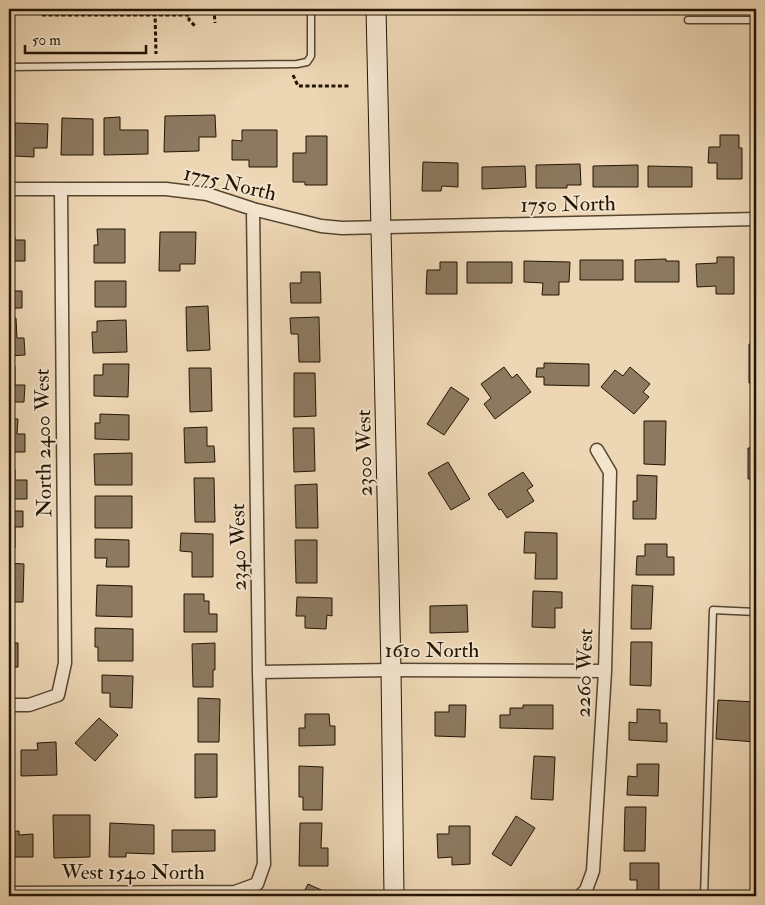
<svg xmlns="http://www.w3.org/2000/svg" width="765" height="905" font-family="'IM FELL Double Pica',serif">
<rect width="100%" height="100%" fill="#edd6b4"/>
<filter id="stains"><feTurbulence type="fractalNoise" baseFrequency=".004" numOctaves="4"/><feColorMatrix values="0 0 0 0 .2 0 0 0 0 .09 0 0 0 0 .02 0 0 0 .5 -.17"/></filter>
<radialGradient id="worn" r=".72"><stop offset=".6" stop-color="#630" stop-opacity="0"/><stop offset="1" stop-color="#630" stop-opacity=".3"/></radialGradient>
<path fill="#8c795f" stroke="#231503" d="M35,9h152v3h-152z
M215,115l1,22h-17v14l-35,1 1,-36z
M120,117v13h28v24l-44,1v-37z
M62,118l31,1v36h-32z
M15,123l33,1 -1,24h-13v9l-20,-1z
M242,130h35v37h-28v-7h-17v-20l10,1z
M720,135h19v13h3v31h-25v-16h-9l1,-16h11z
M306,136h21v49h-22v-3h-12v-29h13z
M423,162l35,1v24l-16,-1 -1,5h-19z
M580,164l1,21h-14v3h-31v-23z
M638,165v22h-45v-21z
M525,166l1,21 -44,2v-22z
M648,166l44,1v20h-44z
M9,229h5l1,11h10v21h-16z
M97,229h28v34h-31v-18h4z
M160,232h36l-1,32h-15v7h-21z
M717,257h17v37h-18v-8l-19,1 -1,-23 21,-1z
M666,259v2h13v21h-44v-22z
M580,260h43v20h-43z
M524,261l46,1 -1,20h-10v13h-17l1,-12 -19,-1z
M440,262h17v32h-31l1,-24h13z
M467,262h45v21h-45z
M9,271h5v20h8v17h-13z
M301,272h19l1,31h-30l-1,-20h11z
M95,281h31v26h-31z
M208,306l2,44 -23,1 -1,-44z
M319,317l1,45h-21l-1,-28h-7l-1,-16z
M9,318h7l1,20h7l1,17 -16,1z
M126,320l1,32 -34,1 -1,-21h5v-11z
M749,344h7v39h-7z
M544,363l45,1v22l-45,-1v-8h-8l1,-9h7z
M103,364h26l-1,33 -34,-1v-21h9z
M9,366h6v19h10l-1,17h-15z
M504,367l8,11 5,-4 14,18 -36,27 -11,-15 7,-6 -10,-14z
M630,367l20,17 -7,8 6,5 -15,17 -33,-27 14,-17 8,6z
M189,368h22l1,43 -22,1z
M294,373h21l1,43 -22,1z
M451,387l18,12 -25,36 -17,-11z
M752,397h4v35h-4z
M100,414l29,1v25l-34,-1v-16h5z
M9,419h9l-1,15h8v18h-16z
M644,421h22l-1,44 -21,-1z
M207,427v19h7l1,16 -30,1 -1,-35z
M293,428h21l1,43 -21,1z
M748,448h8v31h-8z
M132,453v32h-37l-1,-31z
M448,462l22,37 -19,11 -23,-37z
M9,469h6v11h12v19h-18z
M523,472l10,14 -6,4 7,11 -27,17 -6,-9 -2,1 -11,-16z
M637,475l20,1 -1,43h-23v-18h4z
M194,478h20l1,44h-20z
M317,484l1,44h-22l-1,-43z
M95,496h37v32h-37z
M9,511h14v16h-8v21h-6z
M525,532l32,1v46h-22l1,-26h-12z
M181,533l32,1v43h-21v-25l-12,-1z
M95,539l34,1v27h-23l1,-9h-12z
M295,540h22v43h-21z
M645,544h22v13h7v18h-38l1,-19h8z
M9,563l15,1 -1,38h-14z
M97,585l35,1v31l-36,-1z
M632,585l21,1 -2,43h-20z
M533,591l29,1v16h-7v20l-23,-1z
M184,594h20v7h5v13h8v18h-33z
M297,597l35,1v18l-5,-1 -1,14 -21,-1v-12h-9z
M467,605l1,27 -38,1v-27z
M95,628l38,1v32h-35v-14h-3z
M631,642h21l-1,44 -21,-1z
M9,643h9v24h-9z
M215,643v27h-2v17h-20l-1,-43z
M102,675l31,1 -1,32 -22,-1v-14h-8z
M198,698l22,1 -1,43h-21z
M718,700l38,2v40l-40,-3z
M449,705h17l-1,32 -30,-1v-24h14z
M523,705h30v24l-53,-1v-13h10v-7h13z
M637,709l23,1v13h7v19l-38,-2v-18l8,1z
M305,714h24l1,12h5v19l-36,1v-18h6z
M99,718l19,17 -23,26 -20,-18z
M9,741h2l1,36h-3z
M56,742l1,33 -36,1v-26h17l-1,-7z
M195,754h22v43l-22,1z
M534,756l21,1 -2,43 -22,-1z
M637,764h22l-1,32 -31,-1 1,-19 9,1z
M299,766l24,1 -1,43h-19v-13h-4z
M625,807h21l-1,44h-21z
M53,815h37v42l-36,1z
M516,816l19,12 -24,38 -19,-12z
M110,823l44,2v29l-28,-1v4h-17z
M300,823h22l-1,25h7v18h-29z
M449,826h21v38l-18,1v-8l-14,1 -1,-24h12z
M172,830h43v21l-43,1z
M19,831v4l14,-1v23h-24v-25z
M630,863h29v31l-22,-1v-13h-7z
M308,884l20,9 -1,3h-25z"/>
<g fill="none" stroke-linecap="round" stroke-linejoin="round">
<defs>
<path id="service" d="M688,20h68
M9,67l288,-3 10,-2 4,-6v-47
M704,896l9,-286 43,2"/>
<path id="minor" d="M9,189h157l41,5 46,15 68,17 21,2 414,-9
M259,672l132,-2 214,1
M9,705h20l29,-10 7,-32 -4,-473
M9,893l226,-1 22,-8 7,-20 -5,-192 -6,-463
M580,896l6,-6 7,-19 12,-200 5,-199 -13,-22"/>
<path id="secondary" d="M376,9l15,661 3,226"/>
</defs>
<use href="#service" stroke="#56452f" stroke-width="9"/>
<use href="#minor" stroke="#56452f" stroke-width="15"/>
<use href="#secondary" stroke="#231503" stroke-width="21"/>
<path stroke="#231503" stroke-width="3" stroke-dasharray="4 2.5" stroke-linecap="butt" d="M214,9l1,14
M155,12l1,42
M42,15h147v5l7,7
M293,75l5,11h51"/>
<use href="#service" stroke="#f3e4ce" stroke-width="6"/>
<use href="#minor" stroke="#f3e4ce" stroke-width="12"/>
<use href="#secondary" stroke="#f3e4ce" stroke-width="19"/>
</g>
<g text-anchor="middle" stroke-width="4" stroke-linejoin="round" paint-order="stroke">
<g font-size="21" fill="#231503" stroke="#f3e4ce">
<text transform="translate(230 183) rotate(13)" y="7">1775 North</text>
<text transform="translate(568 204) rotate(-1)" y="7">1750 North</text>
<text transform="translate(43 443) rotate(-91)" y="7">North 2400 West</text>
<text transform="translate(364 453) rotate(-91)" y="7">2300 West</text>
<text transform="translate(238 547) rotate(-91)" y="7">2340 West</text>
<text x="432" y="657">1610 North</text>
<text transform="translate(584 673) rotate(-88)" y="7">2260 West</text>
<text x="133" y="879">West 1540 North</text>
</g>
</g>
<rect width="765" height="905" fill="none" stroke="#edd6b4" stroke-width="30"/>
<rect x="10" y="10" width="745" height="885" fill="none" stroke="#231503" stroke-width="2.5"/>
<rect x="15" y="15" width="735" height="875" fill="none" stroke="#231503"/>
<path d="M25 45v8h121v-8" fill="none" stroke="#231503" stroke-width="2.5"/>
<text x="32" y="45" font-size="15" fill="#231503" stroke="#f3e4ce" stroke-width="4" paint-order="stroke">50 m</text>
<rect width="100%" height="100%" filter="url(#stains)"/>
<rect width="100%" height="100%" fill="url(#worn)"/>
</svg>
